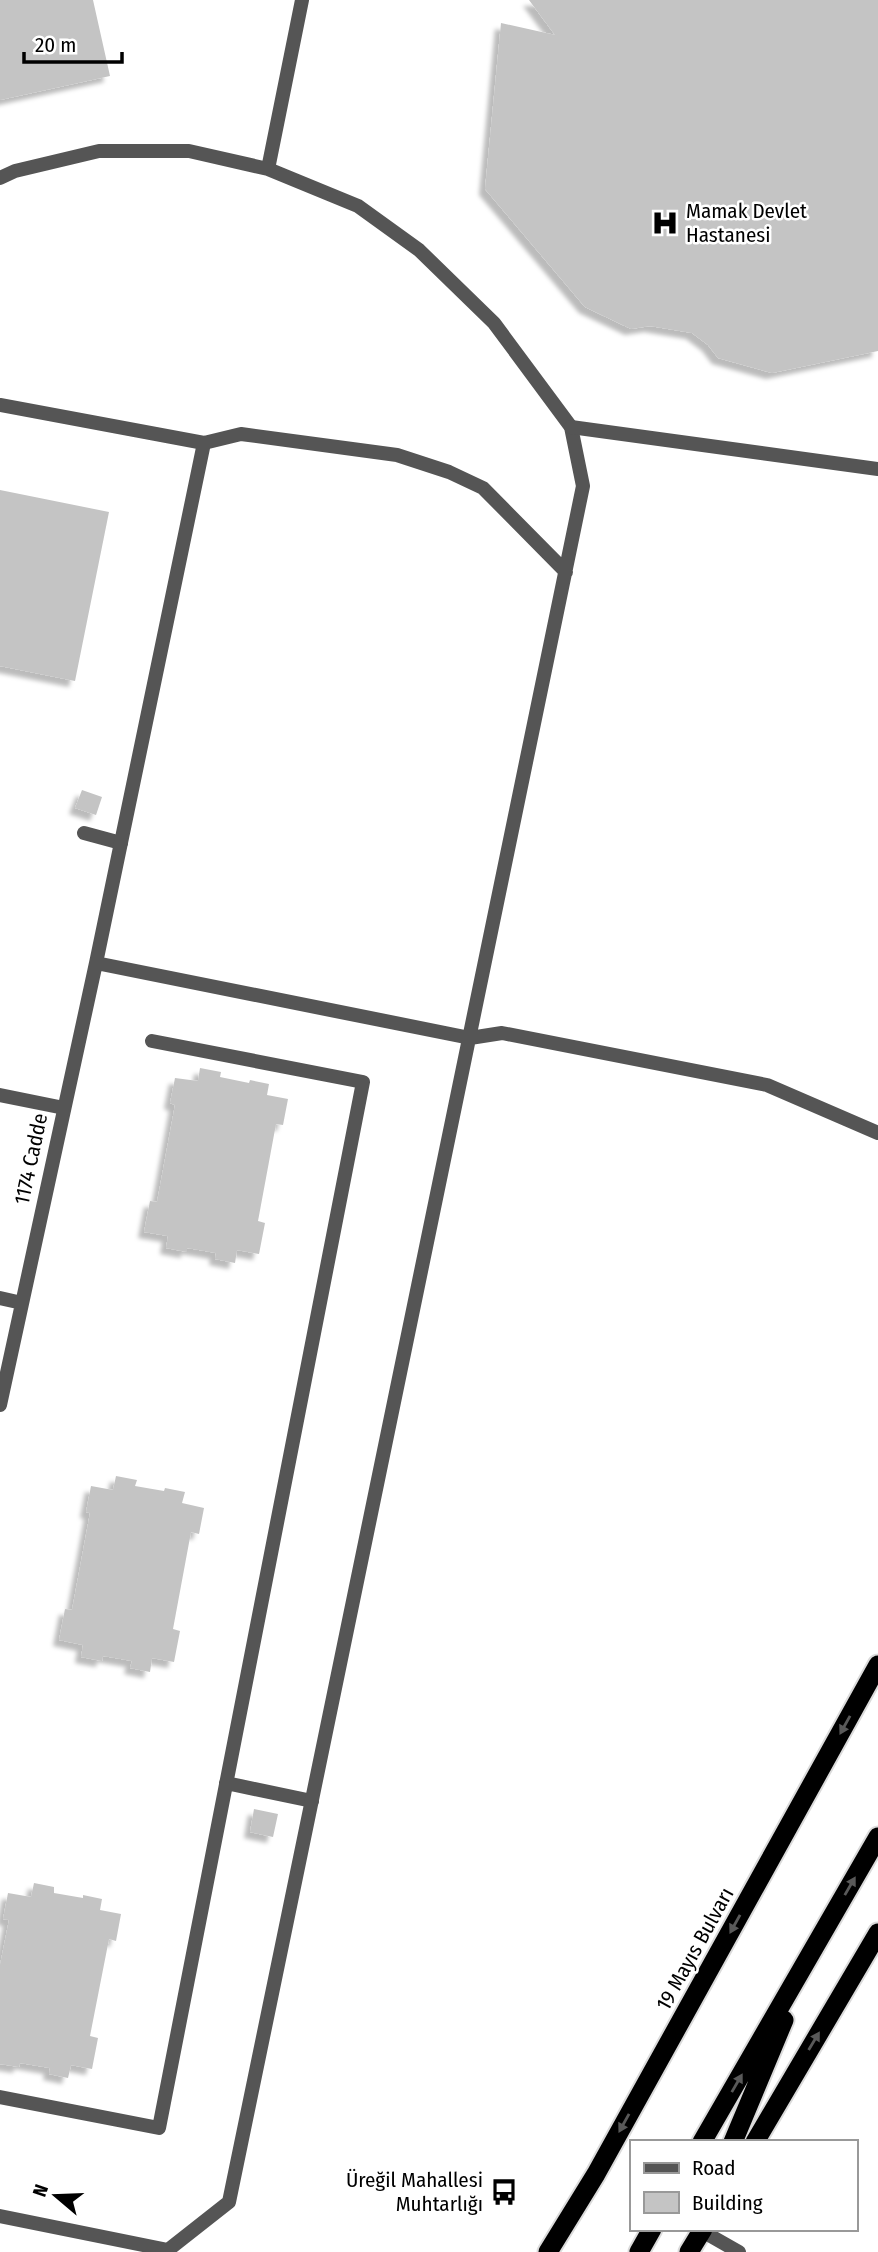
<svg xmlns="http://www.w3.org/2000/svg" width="878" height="2252" font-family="'Fira Sans Condensed',sans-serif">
<defs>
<filter id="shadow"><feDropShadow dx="-6" dy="6" stdDeviation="2" flood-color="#0004"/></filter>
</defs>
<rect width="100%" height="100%" fill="#fff"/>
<path fill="#c4c4c4" filter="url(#shadow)" d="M0,0h93l17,76 -110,24z
M529,0h349v351l-106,22 -54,-15 -10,-13 -16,-12 -42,-7 -19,3 -46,-22 -100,-118 16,-166 54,12z
M0,490l109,22 -34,169 -75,-15z
M82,790l20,7 -6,18 -21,-7z
M200,1068l21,4 -1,5 29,6 1,-3 19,4 -2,11 21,4 -5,26 -7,-1 -18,97 7,2 -6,31 -22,-4 -2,13 -20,-4 1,-6 -29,-5v4l-21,-4 2,-12 -24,-4 6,-31 7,1 18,-97 -5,-2 5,-25 23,3z
M116,1476l21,4 -2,6 29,5 1,-3 20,4 -3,11 22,5 -5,26 -8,-2 -18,97 7,2 -6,31 -22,-4 -2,14 -20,-4 2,-7 -29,-5 -1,5 -21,-4 2,-12 -24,-5 6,-31 7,1 18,-97 -4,-1 5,-26 22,4z
M254,1809l24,5 -5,23 -23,-5z
M34,1883l20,4v6l29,5v-3l19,4 -2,11 21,4 -5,27 -7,-2 -19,97 8,2 -6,31 -21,-4 -3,13 -19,-4 1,-6 -30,-5 -1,4 -19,-3v-99l9,-45 -6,-1 5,-26 23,4z"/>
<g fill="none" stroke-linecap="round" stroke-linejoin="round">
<defs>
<path id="trunk" d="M702,2142l176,-305
M733,2142l51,-122
M755,2142l123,-209
M548,2252l48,-78 282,-509
M639,2252l13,-23
M689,2252l14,-23"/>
</defs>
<use href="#trunk" stroke="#dbdbdb" stroke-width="23"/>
<path stroke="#555" stroke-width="14" d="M84,833l37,10
M226,1783l86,18
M0,2097l159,31 204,-1046 -211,-41"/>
<path stroke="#555" stroke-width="14" d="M0,178l15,-7 84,-20h90l79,18
M0,405l204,38 37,-9 156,21 52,17 34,16 83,84
M96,963l374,75 32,-5 265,52 111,48
M0,1095l64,13
M0,1298l22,5
M0,1405l96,-442 108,-520
M0,2216l168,34 61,-48 354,-1716 -12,-59 -77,-104 -75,-73 -61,-44 -90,-37 34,-169
M702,2231l37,21"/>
<path stroke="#555" stroke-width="14" d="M571,427l307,42"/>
<use href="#trunk" stroke="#000" stroke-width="19"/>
</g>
<defs><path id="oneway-solid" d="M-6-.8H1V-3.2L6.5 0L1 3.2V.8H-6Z" transform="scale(1.75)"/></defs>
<g fill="#595959">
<use href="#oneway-solid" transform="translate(845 1725) rotate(119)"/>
<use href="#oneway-solid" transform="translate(850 1886) rotate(-60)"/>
<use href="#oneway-solid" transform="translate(735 1924) rotate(119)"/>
<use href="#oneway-solid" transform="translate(814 2041) rotate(-59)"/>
<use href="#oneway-solid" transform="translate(737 2083) rotate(-60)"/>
<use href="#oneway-solid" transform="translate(624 2123) rotate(119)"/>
</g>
<defs>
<symbol id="hospital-bare" viewBox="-9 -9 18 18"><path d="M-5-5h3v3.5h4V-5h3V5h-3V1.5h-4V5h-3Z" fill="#000" stroke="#fff" stroke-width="2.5" paint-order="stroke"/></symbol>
<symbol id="bus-bare" viewBox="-9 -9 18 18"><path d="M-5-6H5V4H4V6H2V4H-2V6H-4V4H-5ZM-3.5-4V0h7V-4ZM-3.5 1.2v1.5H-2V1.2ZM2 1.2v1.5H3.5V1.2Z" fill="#000" stroke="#fff" stroke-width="2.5" paint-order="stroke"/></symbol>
</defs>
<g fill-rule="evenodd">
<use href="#hospital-bare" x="646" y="204" width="38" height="38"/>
<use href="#bus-bare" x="485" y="2173" width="38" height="38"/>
</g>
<g text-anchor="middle" stroke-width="5" stroke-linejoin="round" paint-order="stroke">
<g font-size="21" fill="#000" stroke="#fff" text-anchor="start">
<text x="686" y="218">Mamak Devlet<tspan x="686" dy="24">Hastanesi</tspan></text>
<text x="483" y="2187" text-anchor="end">Üreğil Mahallesi<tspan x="483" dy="24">Muhtarlığı</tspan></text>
</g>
<g font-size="21" fill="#000" stroke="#fff">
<text transform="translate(31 1159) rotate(-78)" y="7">1174 Cadde</text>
<text transform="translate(695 1949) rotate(-61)" y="7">19 Mayıs Bulvarı</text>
</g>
</g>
<rect x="630" y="2140" width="228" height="91" fill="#ffffff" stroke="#999999" stroke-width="2"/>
<rect x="644" y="2163" width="35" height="10" fill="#555555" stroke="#999999" stroke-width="2"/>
<text x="692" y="2175" font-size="21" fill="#000000">Road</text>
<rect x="644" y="2192" width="35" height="21" fill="#c4c4c4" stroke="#999999" stroke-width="2"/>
<text x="692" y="2210" font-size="21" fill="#000000">Building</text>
<g transform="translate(56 2196) rotate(289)" stroke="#ffffff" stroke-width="5" paint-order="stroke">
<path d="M0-5L12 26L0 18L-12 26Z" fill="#000000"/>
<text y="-10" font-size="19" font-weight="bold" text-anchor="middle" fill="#000000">N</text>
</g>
<path d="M24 52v10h98v-10" fill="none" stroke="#000000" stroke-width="3.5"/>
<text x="35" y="52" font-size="21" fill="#000000" stroke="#ffffff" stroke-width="5" paint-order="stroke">20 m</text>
</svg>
